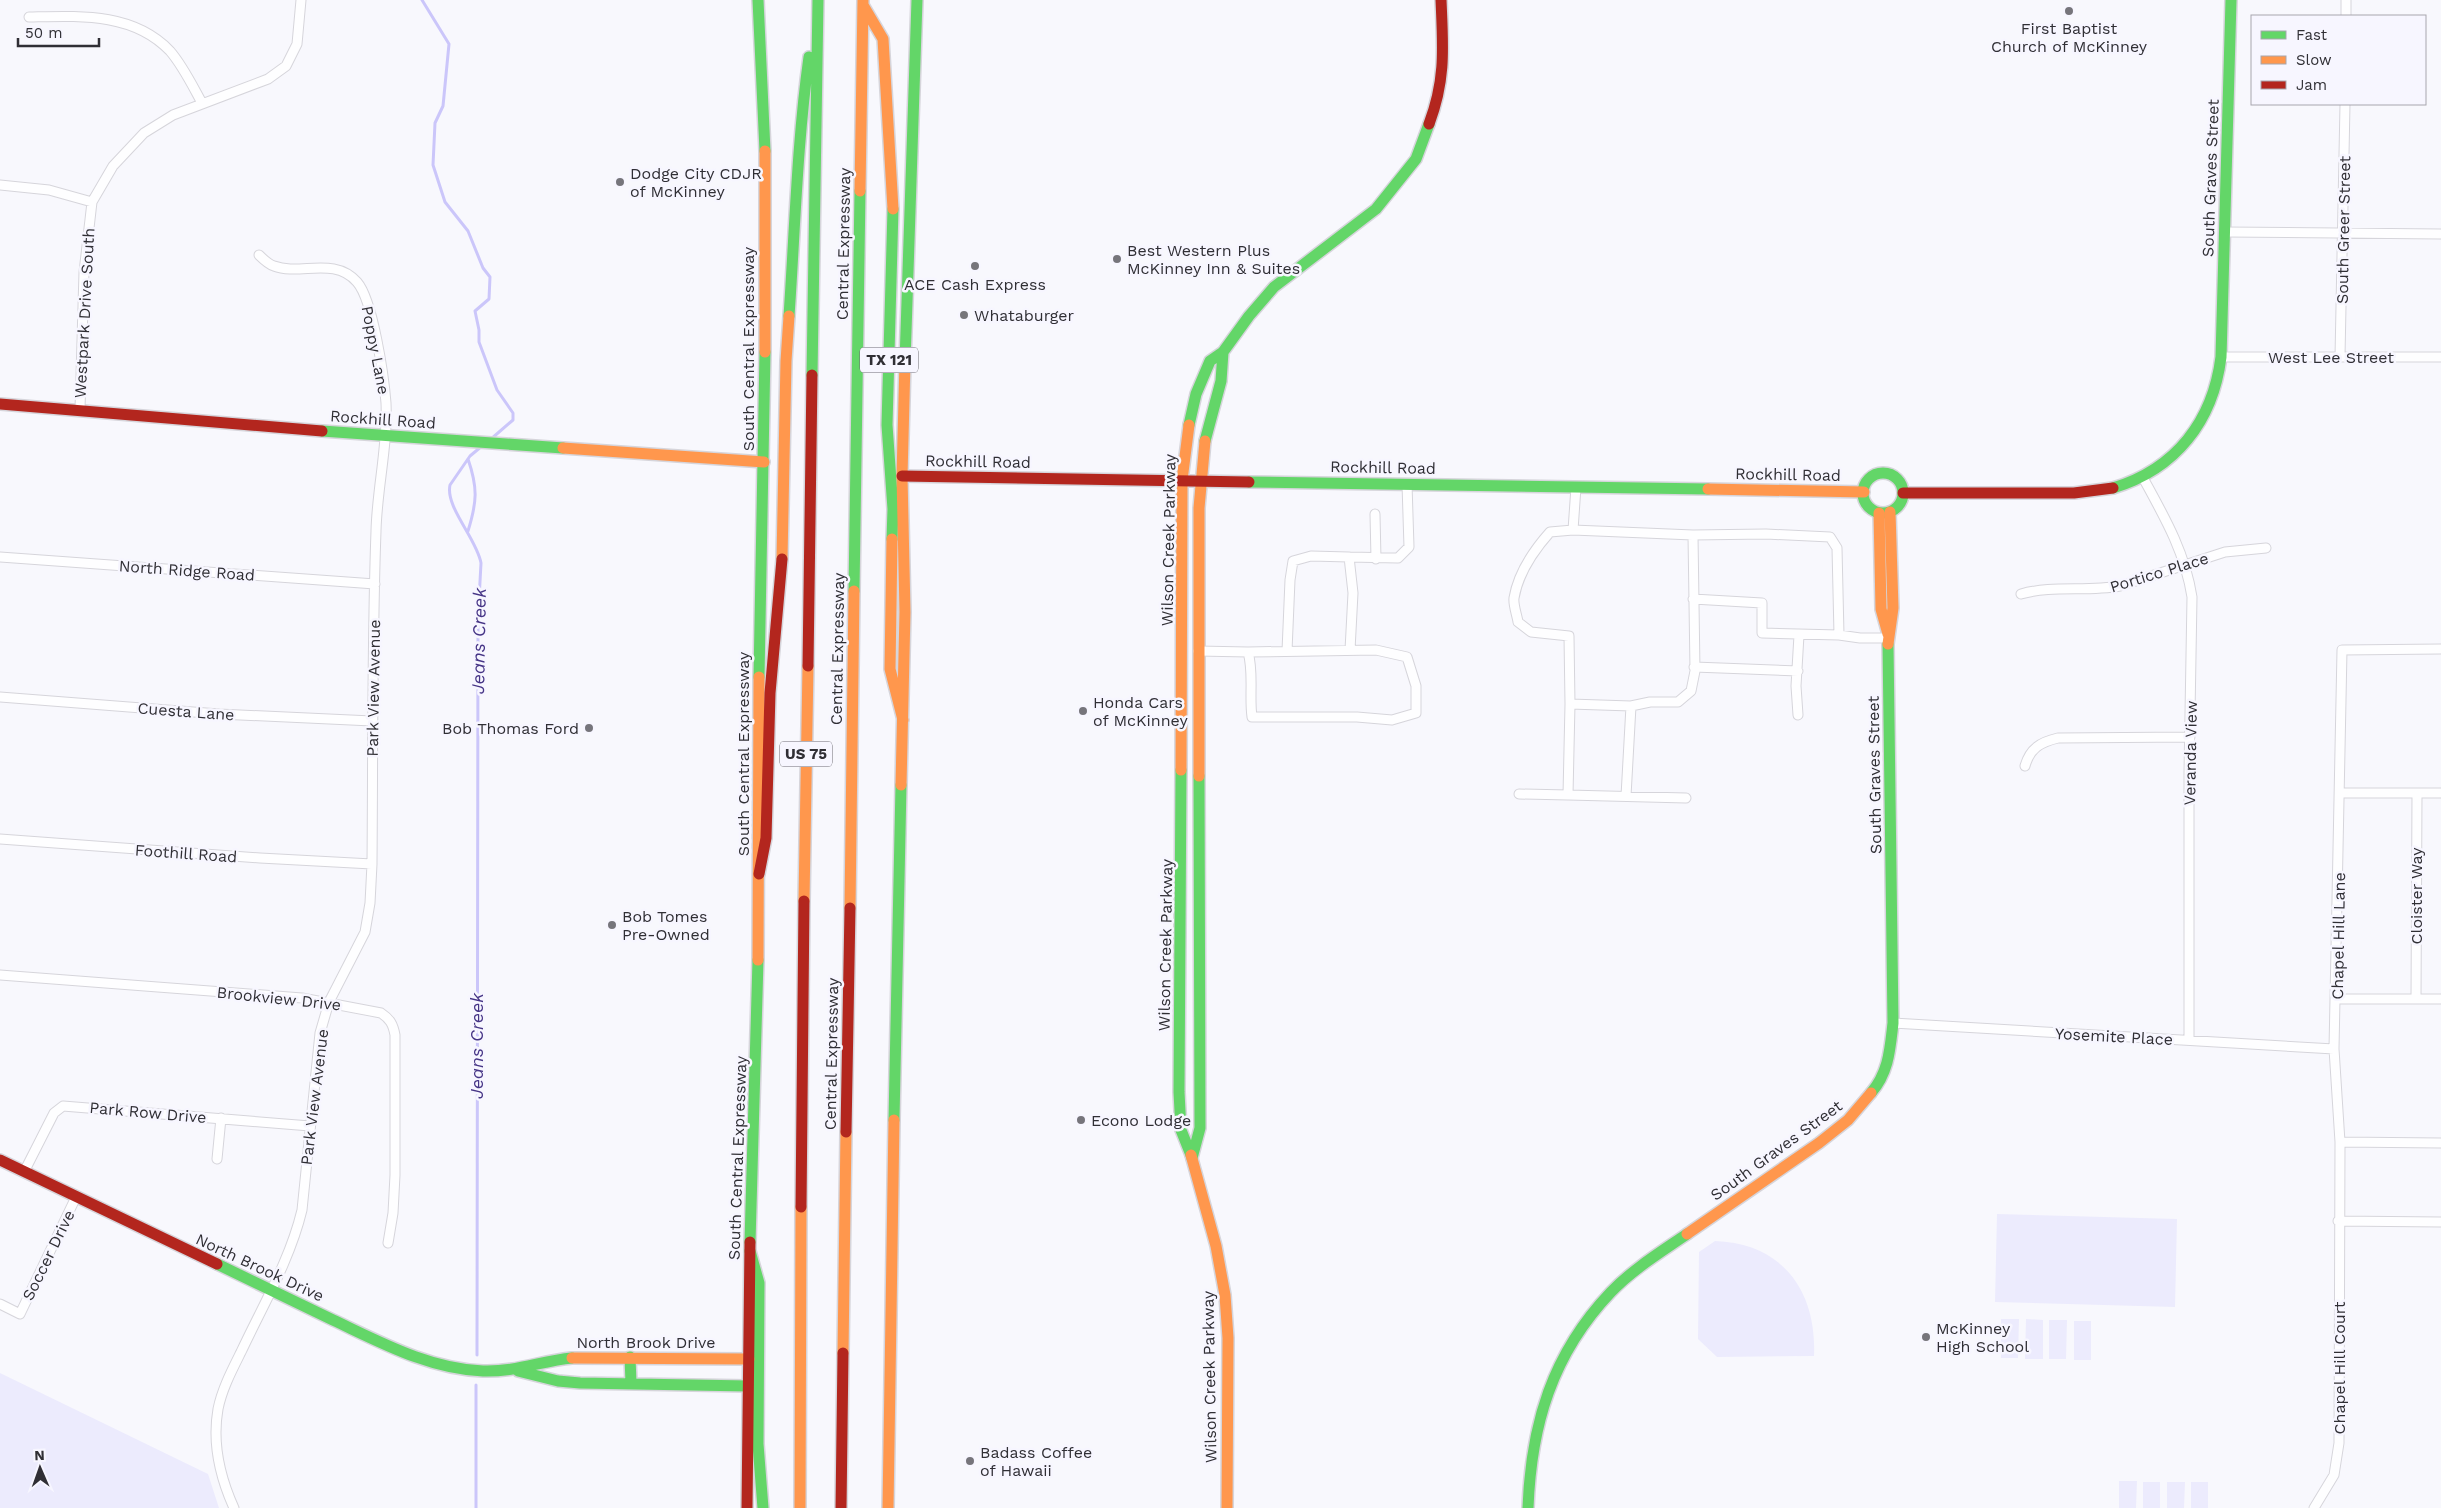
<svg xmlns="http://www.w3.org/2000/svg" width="2441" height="1508" font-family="'Work Sans',sans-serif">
<rect width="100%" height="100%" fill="#f8f8fd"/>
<path fill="#ecebfd" d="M1997,1214l180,5 -2,88 -180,-5z
M1715,1241c68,2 102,51 99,115l-97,1 -19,-18 1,-87z
M2001,1319h18l-1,39h-17z
M2026,1319l17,1v39h-18z
M2049,1320h18l-1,39h-17z
M2074,1321h17v39h-17z
M0,1373l208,101 11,34h-219z
M2119,1481h18l-1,27h-17z
M2143,1482h17v26h-17z
M2167,1482h18l-1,26h-17z
M2191,1482h17v26h-17z"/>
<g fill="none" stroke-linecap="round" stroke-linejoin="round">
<path stroke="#cbc6fa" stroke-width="3" d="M422,0l27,44 -6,62 -8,17 -2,42 12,37 23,29 15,37 7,9 -1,22 -14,12 4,19v12l18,48 16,23v7l-22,19
M468,459c10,29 9,43 0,72
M477,1355l1,-736 3,-56c-4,-24 -36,-56 -31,-78l20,-29 12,-10
M476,1508v-123"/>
<defs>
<path id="street" d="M2346,16v-16
M29,17c49,-1 104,-5 141,34 13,15 22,34 32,52
M0,185l49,5 43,12
M2225,232l216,2
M2221,357h220
M2340,357l5,-253
M80,409l4,-137 8,-70 21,-36 31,-33 29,-18 95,-36 18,-13 11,-22 4,-44
M2142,476c22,40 43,76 50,121l-3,176v267
M1375,514l1,45
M1573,530l120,5 2,136 -4,20 -13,11h-28l-19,4 -61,-2 -1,-68 -38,-4 -13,-10c-1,-7 -5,-17 -4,-24 4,-24 20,-48 36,-66l23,-2 3,-43
M1693,535l73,-1 64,3 7,11 2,87 21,3h28
M0,557l375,27
M1349,557l49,1 11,-11 -2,-63
M2021,594c32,-9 66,-2 99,-8l105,-34 41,-4
M1693,599l69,4v30l77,2
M1198,651l50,1c6,21 1,43 4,65h105l35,3 24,-7v-27l-9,-29 -31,-7 -128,2
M1287,651l3,-71 3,-19 18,-5 38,1 4,36 -3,57
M1694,667l104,4
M0,697l219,17 153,7
M1798,715l-2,-29 3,-51
M2025,766c5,-18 16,-24 33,-28l132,-1
M2340,793h101
M1519,794l49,1 2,-91
M1568,795l118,3
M1626,796l5,-90
M0,839l260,19 112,6
M0,975l302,23 79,15c9,6 12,11 14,22v140l-2,38 -5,30
M2337,999h104
M2416,999l1,-206
M1893,1023l441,26
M2340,1142l101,1
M217,1159l4,-41
M24,1172l30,-59 9,-7 247,20
M2338,1221l103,1
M0,1304l20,10 56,-117
M234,1508c-14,-31 -22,-65 -16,-99 4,-20 14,-39 23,-57 22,-47 49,-92 61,-142l18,-177 9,-31 36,-70 5,-29 2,-39c1,-111 0,-222 4,-333 1,-43 12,-85 10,-128 -2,-26 -13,-103 -29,-121 -23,-26 -57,-6 -83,-16 -6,-2 -11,-7 -15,-11
M2314,1508l20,-33 5,-32 1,-301 -6,-93 8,-399 99,-1"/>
<path id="fast" d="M758,0l7,151
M789,316c6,-87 8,-173 20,-259
M905,362l12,-362
M812,375l6,-375
M1189,425l7,-31 14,-33 13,-9 26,-36 25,-29 102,-78 40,-50 13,-35
M322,431l241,17
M1205,441l16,-60 2,-29
M1863 493a20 20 0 1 1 40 0a20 20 0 1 1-40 0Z
M1249,482l459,7
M2113,488c63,-19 100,-67 108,-131l10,-357
M892,539l1,-30 -6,-84 6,-216
M854,591l6,-400
M759,677l6,-325
M1181,770l-2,322 2,38 10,25
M1871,1093c18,-21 19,-44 22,-70l-5,-379
M894,1120l7,-335
M1192,1158l8,-30 -1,-352
M750,1242l8,-282
M750,1251l9,32 -1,161 5,64
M217,1264c38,18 77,37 116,56 47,22 96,49 150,51 33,1 58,-10 89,-13
M630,1357l1,26
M518,1371l40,10 22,2 168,3
M1528,1508c3,-83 24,-154 83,-216 22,-23 50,-40 76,-58"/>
<path id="slow" d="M863,5l20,34 10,170
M860,191l3,-191
M765,352v-201
M563,448l201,14
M1708,489l156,3
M1879,513l2,96 7,25
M892,539l-2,130 13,51
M782,559l4,-198 3,-45
M1888,644l5,-36 -3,-96
M1181,770l1,-290 7,-55
M1199,776v-268l6,-67
M901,785l4,-173 -3,-136 3,-114
M804,901l4,-235
M850,908l4,-317
M758,960l1,-283
M1191,1155l25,91 9,49 3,43 -1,170
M1687,1234l132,-91 29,-23 23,-27
M843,1353l3,-221
M572,1358l177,1
M800,1508l1,-301
M888,1508l6,-388"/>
<path id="jam" d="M1429,124c17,-45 14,-77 12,-124
M0,404l322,27
M902,476l347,6
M1903,493h171l39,-5
M808,666l4,-291
M759,874l7,-36 4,-145 12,-134
M846,1132l4,-224
M0,1160l217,104
M801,1207l3,-306
M747,1508l3,-266
M841,1508l2,-155"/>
</defs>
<use href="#street" stroke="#d6d5db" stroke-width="11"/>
<use href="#fast" stroke="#d6d5db" stroke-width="14"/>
<use href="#slow" stroke="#d6d5db" stroke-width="14"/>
<use href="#jam" stroke="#d6d5db" stroke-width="14"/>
<use href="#street" stroke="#fefeff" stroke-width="9"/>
<use href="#fast" stroke="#63d668" stroke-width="11"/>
<use href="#slow" stroke="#ff974d" stroke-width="11"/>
<use href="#jam" stroke="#b3261e" stroke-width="11"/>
</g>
<g fill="#76757b" stroke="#f7f6ff" stroke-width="2">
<circle cx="2069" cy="11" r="5"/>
<circle cx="620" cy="182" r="5"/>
<circle cx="1117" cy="259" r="5"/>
<circle cx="975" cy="266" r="5"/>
<circle cx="964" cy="315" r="5"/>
<circle cx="1083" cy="711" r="5"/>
<circle cx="589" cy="728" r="5"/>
<circle cx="612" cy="925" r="5"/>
<circle cx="1081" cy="1120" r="5"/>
<circle cx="1926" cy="1337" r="5"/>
<circle cx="970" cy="1461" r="5"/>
</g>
<g text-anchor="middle" stroke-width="5" stroke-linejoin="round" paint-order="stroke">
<g fill="#f7f6ff" stroke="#6c6b72" stroke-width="1">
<rect x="860" y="347.5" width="58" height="25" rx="4"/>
<rect x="780" y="741.5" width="52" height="25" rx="4"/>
</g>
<g font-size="15" font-weight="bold" fill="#302f35">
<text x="889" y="365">TX 121</text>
<text x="806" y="759">US 75</text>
</g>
<g font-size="16" fill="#302f35" stroke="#f7f6ff" text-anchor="start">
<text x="2069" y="34" text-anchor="middle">First Baptist<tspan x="2069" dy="18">Church of McKinney</tspan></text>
<text x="630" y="179">Dodge City CDJR<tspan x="630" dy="18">of McKinney</tspan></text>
<text x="1127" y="256">Best Western Plus<tspan x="1127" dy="18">McKinney Inn &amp; Suites</tspan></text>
<text x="975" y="290" text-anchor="middle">ACE Cash Express</text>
<text x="974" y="321">Whataburger</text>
<text x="1093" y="708">Honda Cars<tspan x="1093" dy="18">of McKinney</tspan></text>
<text x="579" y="734" text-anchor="end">Bob Thomas Ford</text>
<text x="622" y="922">Bob Tomes<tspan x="622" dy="18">Pre-Owned</tspan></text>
<text x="1091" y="1126">Econo Lodge</text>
<text x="1936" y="1334">McKinney<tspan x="1936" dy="18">High School</tspan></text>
<text x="980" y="1458">Badass Coffee<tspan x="980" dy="18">of Hawaii</tspan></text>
</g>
<g font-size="16" fill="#302f35" stroke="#f7f6ff">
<text transform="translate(2210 178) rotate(-88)" y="6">South Graves Street</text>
<text transform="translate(2343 230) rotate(-89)" y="6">South Greer Street</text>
<text transform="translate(843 244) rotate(-89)" y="6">Central Expressway</text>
<text transform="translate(84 313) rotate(-87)" y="6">Westpark Drive South</text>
<text transform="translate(748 349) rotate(-90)" y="6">South Central Expressway</text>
<text transform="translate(376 350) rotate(79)" y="6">Poppy Lane</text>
<text x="2331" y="363">West Lee Street</text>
<text transform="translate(383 419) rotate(4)" y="6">Rockhill Road</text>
<text transform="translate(978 461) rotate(1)" y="6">Rockhill Road</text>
<text transform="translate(1383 467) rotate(1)" y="6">Rockhill Road</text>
<text transform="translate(1788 474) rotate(1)" y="6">Rockhill Road</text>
<text transform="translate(1168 540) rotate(-89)" y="6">Wilson Creek Parkway</text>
<text transform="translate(187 570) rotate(4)" y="6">North Ridge Road</text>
<text transform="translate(2159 572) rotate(-17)" y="6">Portico Place</text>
<text transform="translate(837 649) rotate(-89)" y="6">Central Expressway</text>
<text transform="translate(373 688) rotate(-89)" y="6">Park View Avenue</text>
<text transform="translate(186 711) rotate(4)" y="6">Cuesta Lane</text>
<text transform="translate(2190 753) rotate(-89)" y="6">Veranda View</text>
<text transform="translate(743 754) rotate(-90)" y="6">South Central Expressway</text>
<text transform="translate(1874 775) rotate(-91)" y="6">South Graves Street</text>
<text transform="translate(186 853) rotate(4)" y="6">Foothill Road</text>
<text transform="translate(2416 896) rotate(-90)" y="6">Cloister Way</text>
<text transform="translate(2338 936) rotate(-89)" y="6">Chapel Hill Lane</text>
<text transform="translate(1165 945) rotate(-89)" y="6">Wilson Creek Parkway</text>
<text transform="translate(279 998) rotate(6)" y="6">Brookview Drive</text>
<text transform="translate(2114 1036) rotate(3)" y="6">Yosemite Place</text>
<text transform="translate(831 1054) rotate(-89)" y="6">Central Expressway</text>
<text transform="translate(314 1097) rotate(-83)" y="6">Park View Avenue</text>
<text transform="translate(148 1112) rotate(5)" y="6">Park Row Drive</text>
<text transform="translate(1776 1150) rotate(-36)" y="6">South Graves Street</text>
<text transform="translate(737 1158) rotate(-88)" y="6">South Central Expressway</text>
<text transform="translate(48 1255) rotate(-64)" y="6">Soccer Drive</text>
<text transform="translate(260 1267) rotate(25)" y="6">North Brook Drive</text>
<text x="646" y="1348">North Brook Drive</text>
<text transform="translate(2339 1368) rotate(-90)" y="6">Chapel Hill Court</text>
<text transform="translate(1209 1377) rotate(-91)" y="6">Wilson Creek Parkway</text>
</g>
<g font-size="18" font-style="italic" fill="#463586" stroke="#f7f6ff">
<text transform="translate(479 641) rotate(-89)" y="6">Jeans Creek</text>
<text transform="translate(477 1046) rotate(-90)" y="6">Jeans Creek</text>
</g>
</g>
<rect x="2251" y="15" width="175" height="90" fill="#f7f6ff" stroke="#a7a6ae"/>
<rect x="2261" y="31" width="25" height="8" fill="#63d668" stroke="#a7a6ae"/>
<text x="2296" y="40" font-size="15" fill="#302f35">Fast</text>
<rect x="2261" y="56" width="25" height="8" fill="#ff974d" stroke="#a7a6ae"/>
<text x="2296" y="65" font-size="15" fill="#302f35">Slow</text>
<rect x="2261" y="81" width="25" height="8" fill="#b3261e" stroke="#a7a6ae"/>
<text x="2296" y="90" font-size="15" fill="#302f35">Jam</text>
<g transform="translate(40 1468) rotate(358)" stroke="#f7f6ff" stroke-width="4" paint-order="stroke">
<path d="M0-4L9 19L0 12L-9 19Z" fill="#302f35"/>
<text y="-8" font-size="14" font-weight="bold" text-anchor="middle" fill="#302f35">N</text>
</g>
<path d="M18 38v8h81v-8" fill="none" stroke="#302f35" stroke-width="2.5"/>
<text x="25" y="38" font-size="15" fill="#302f35" stroke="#f7f6ff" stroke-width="4" paint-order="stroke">50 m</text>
</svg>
